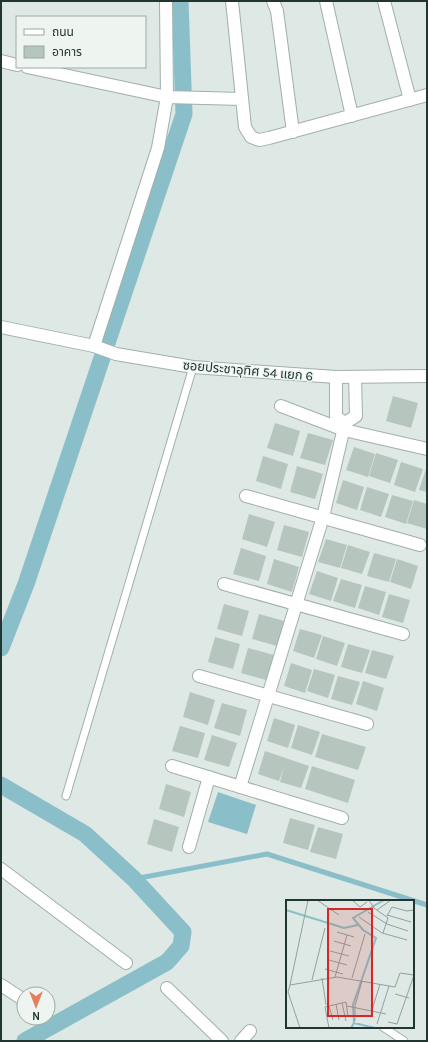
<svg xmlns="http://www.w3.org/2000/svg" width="428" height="1042" font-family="Karla,'Noto Sans Thai',sans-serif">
<rect width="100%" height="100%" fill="#dee8e4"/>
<path fill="#8abfc9" d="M218,792l38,13 -9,29 -39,-12z"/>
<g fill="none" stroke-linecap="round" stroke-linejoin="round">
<path stroke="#8abfc9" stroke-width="5" d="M134,879l133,-25 160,51"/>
<path stroke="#8abfc9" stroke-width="17" d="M1,648l25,-64 158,-470 -4,-113
M1,785l84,49 49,45 49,53 -2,14 -14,16 -142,79"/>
</g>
<path fill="#b7c5bf" d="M393,396l25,7 -7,25 -25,-7z
M275,423l25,8 -7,25 -26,-8z
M308,433l25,7 -8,25 -25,-7z
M354,447l21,7 -7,23 -22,-7z
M376,453l22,7 -8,23 -21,-7z
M263,456l25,8 -7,25 -25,-8z
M401,462l22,7 -8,23 -21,-7z
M297,466l26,8 -8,25 -25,-7z
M427,466v26l-8,-2z
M343,480l21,7 -7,23 -21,-7z
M367,487l22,7 -8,23 -21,-7z
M392,495l21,6 -7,23 -21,-7z
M414,500l13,4v25l-20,-6z
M249,514l26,8 -8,25 -25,-8z
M284,525l25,7 -7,25 -25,-7z
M326,539l21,6 -7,23 -22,-6z
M348,545l22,7 -8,22 -21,-6z
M241,548l25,8 -7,25 -26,-7z
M374,553l22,6 -7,23 -22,-6z
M274,559l25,8 -7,25 -25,-8z
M397,559l21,7 -7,23 -21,-7z
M317,571l21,7 -7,23 -22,-7z
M341,579l21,6 -7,23 -22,-7z
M365,586l21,6 -7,23 -21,-7z
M389,594l21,6 -7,23 -21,-6z
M224,604l25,7 -7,25 -25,-7z
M259,614l25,7 -7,25 -25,-7z
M300,629l22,6 -8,23 -21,-7z
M323,636l22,7 -8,23 -21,-7z
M215,637l25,7 -7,25 -25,-7z
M348,644l22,6 -8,23 -21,-6z
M248,648l26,7 -8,25 -25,-7z
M372,650l22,6 -8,23 -21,-6z
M291,663l21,7 -7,23 -21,-7z
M314,669l21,6 -7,23 -21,-7z
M338,676l22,6 -8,23 -21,-6z
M363,681l21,7 -7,23 -21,-7z
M190,692l25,8 -7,25 -25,-8z
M222,703l25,7 -7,26 -26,-8z
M274,718l21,7 -7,23 -21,-7z
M298,725l22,7 -8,23 -21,-7z
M180,726l25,7 -7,25 -26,-7z
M322,734l44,13 -8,23 -43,-13z
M212,735l25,8 -8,24 -25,-7z
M265,751l44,15 -8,22 -21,-6 4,-16 -5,15 -21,-7z
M312,766l43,14 -7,23 -43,-14z
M166,784l25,8 -7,25 -25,-8z
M290,818l25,7 -7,25 -25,-7z
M154,819l25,8 -7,25 -25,-8z
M318,827l25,7 -7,25 -26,-7z"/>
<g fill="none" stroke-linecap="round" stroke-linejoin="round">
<defs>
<path id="service" d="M66,796l127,-429
M383,1027l21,14"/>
<path id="minor" d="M232,1l13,126 6,10 8,3 10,-2 158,-43
M273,1l4,10 16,121
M326,1l26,115
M384,1l26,99
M1,61l16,4
M27,67l140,30 75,2
M94,346l64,-198 9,-51 -1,-96
M336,377v40l9,6
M281,406l63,24 83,19
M246,496l174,49
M224,584l179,50
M199,676l168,48
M172,766l170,52
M240,787l83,-270 22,-94 11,-7 -1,-39
M189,847l20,-70
M1,869l125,94
M1,985l23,15
M167,988l55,53
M241,1041l9,-10"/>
<path id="tertiary" d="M1,327l93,19 22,8 77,13 143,10 91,-1"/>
</defs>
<use href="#service" stroke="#a2afaa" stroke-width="9"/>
<use href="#minor" stroke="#a2afaa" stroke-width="14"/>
<use href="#tertiary" stroke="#a2afaa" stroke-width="14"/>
<use href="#service" stroke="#fff" stroke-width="7"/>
<use href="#minor" stroke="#fff" stroke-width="12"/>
<use href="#tertiary" stroke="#fff" stroke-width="12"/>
</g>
<g text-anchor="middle" stroke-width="3" stroke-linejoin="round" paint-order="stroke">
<g font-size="13" fill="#213630" stroke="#eef5f1">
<text transform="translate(248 370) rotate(5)" y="5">ซอยประชาอุทิศ 54 แยก 6</text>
</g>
</g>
<g transform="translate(286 900)">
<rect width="128" height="128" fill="#dee8e4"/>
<path fill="none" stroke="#8abfc9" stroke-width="2" d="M0,10l58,18 14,-3M68,123l-1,-18 23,-67 -13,-8 -10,-12 31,-18M65,128l3,-5 21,5"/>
<path fill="none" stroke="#92a19c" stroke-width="1" d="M22,0l-18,85 47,-8 58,10 5,-14 14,2M31,0l22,15M83,0l5,8 14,10 -5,15M67,1l7,6 7,-5M91,10l14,-10M82,12l19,12 21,7M101,15l24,7M101,16l5,-9 15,4 7,-1M73,17l23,16 25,7M51,32l17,5M48,41l17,5M44,51l19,5M43,60l18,5M39,69l18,5M49,77l12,-42M36,78l4,27M66,78l13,-44M26,80l13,-52M4,85l-2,7 12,36M109,94l14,4M56,103l4,18M50,104l3,16M43,106l4,14M61,106l39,8M86,110l8,-26M69,121v-15l7,-25M102,122l9,2 17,-49M91,124l12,-38M43,128l-4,-21 21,-5 2,15"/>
<path fill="#d62828" fill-opacity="0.15" stroke="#d62828" stroke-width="2" d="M42,9h44v107h-44z"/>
<rect width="128" height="128" fill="none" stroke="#213630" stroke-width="2"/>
</g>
<rect width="428" height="1042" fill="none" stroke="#213630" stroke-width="4"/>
<rect x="16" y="16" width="130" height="52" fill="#eef5f1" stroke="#9ca9a4"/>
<rect x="24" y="29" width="20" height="6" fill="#ffffff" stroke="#9ca9a4"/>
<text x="52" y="36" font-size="12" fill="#213630">ถนน</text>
<rect x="24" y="46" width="20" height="12" fill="#b7c5bf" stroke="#9ca9a4"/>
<text x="52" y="56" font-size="12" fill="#213630">อาคาร</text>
<g transform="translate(36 1006) rotate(180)"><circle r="19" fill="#eef5f1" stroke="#9ca9a4"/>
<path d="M0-3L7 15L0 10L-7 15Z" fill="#e48060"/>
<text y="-6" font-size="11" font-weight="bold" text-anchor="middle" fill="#213630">N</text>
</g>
</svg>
